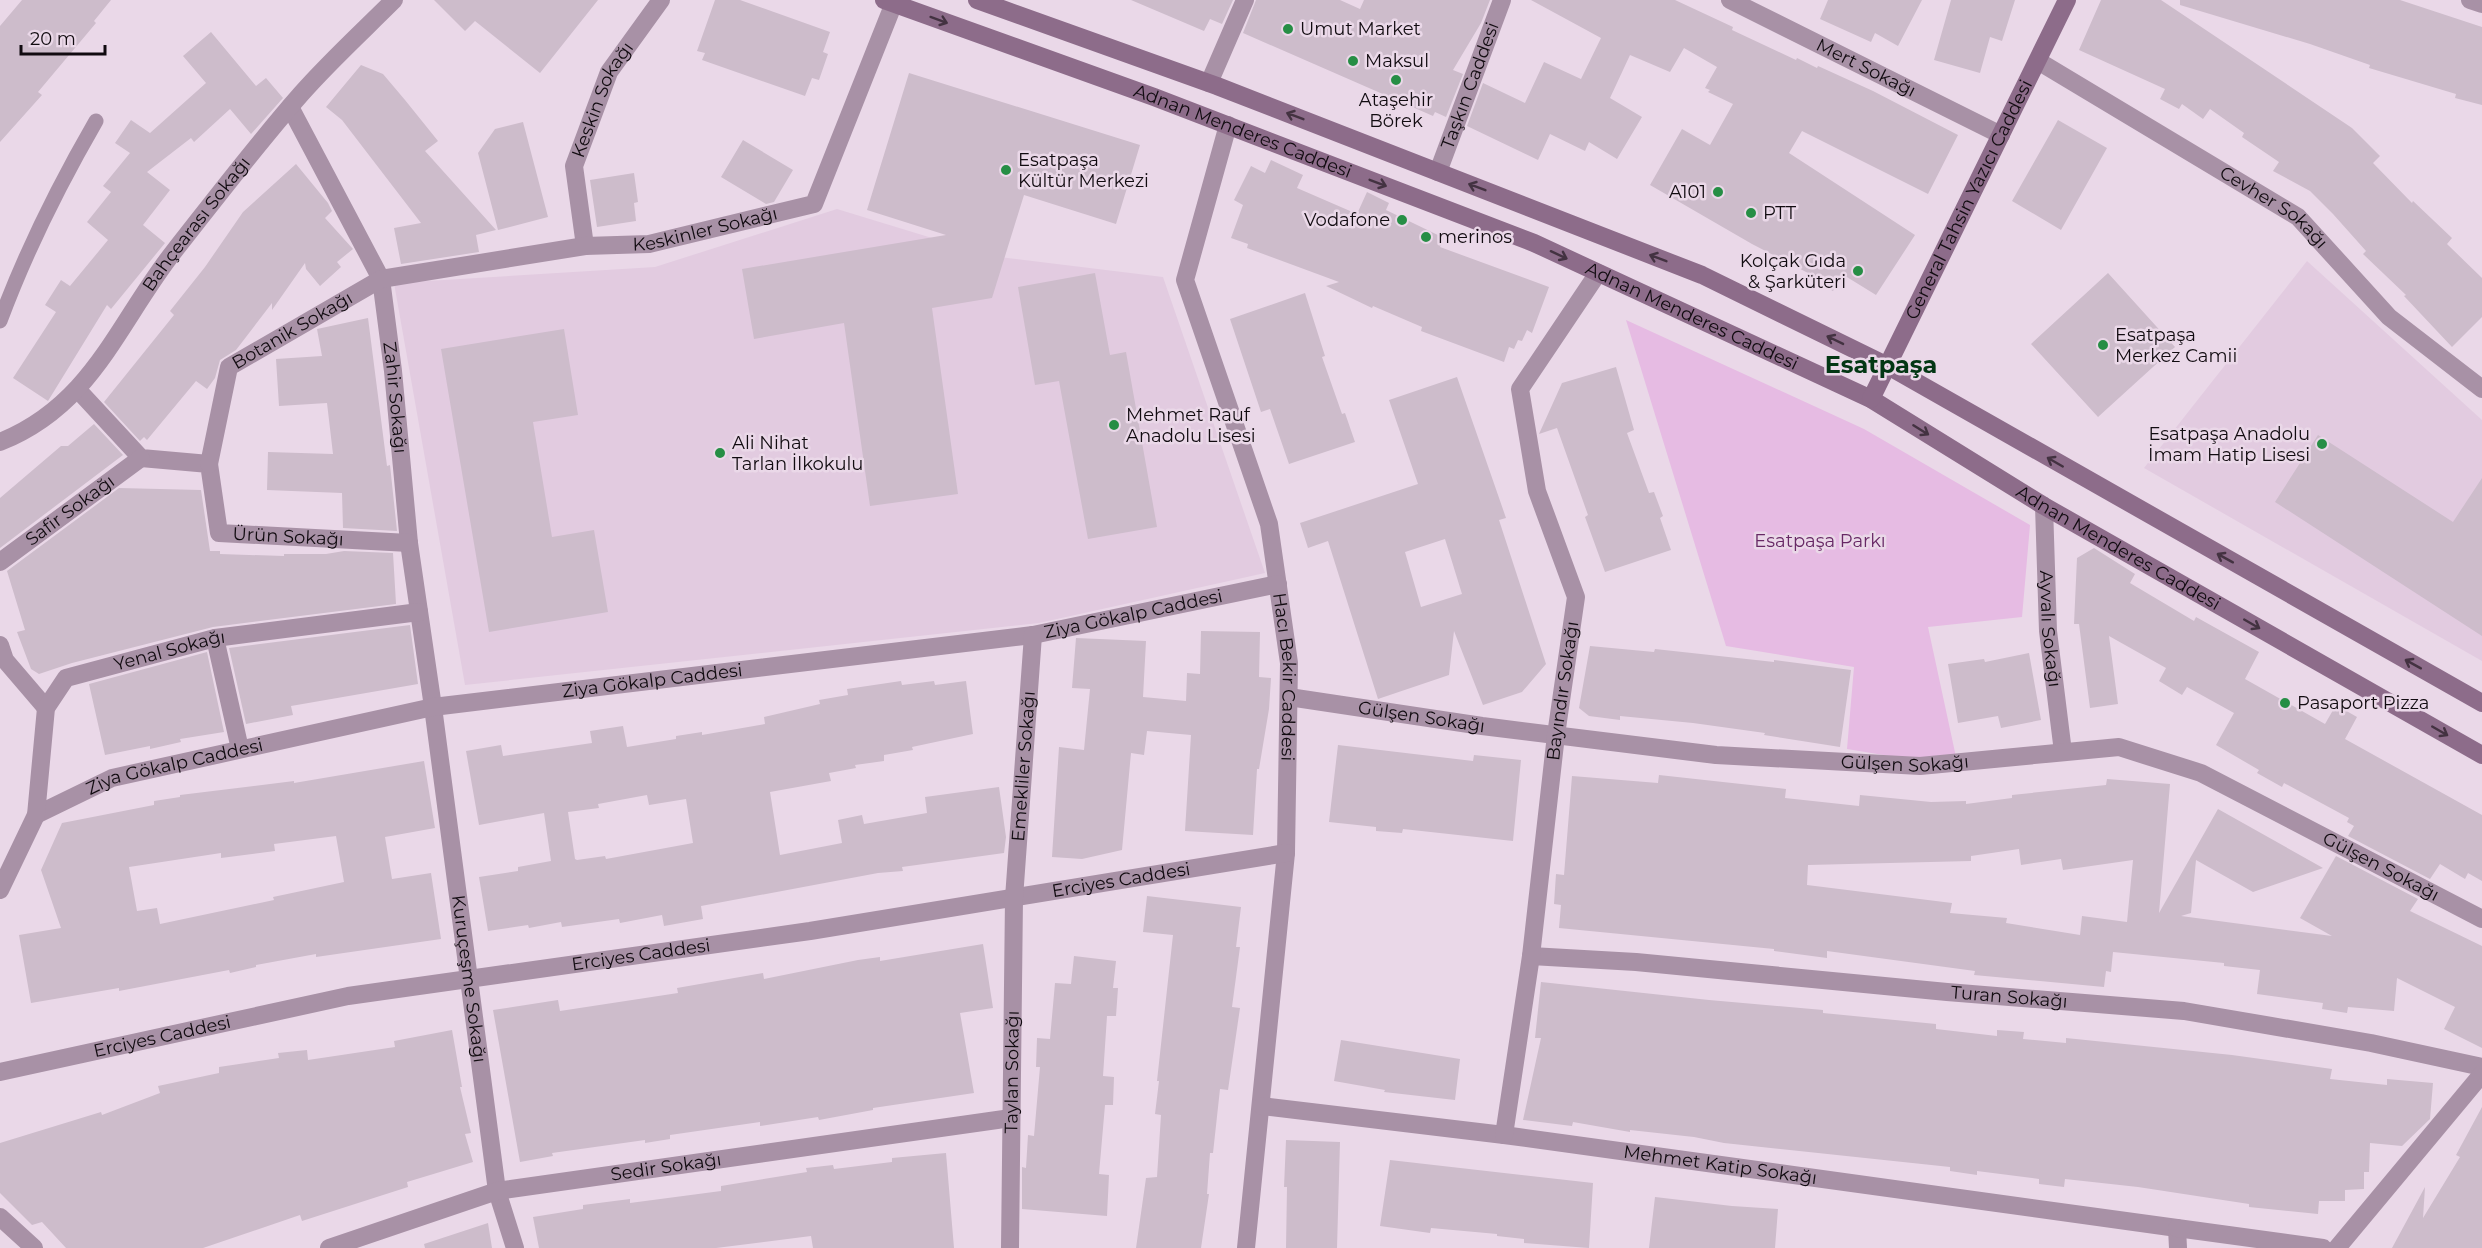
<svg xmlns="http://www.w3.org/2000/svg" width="2482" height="1248" font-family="Montserrat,sans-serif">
<rect width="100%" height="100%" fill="#ead8e8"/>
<path fill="#e2cbe0" d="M837,209l154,47 172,21 102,296 -226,50 -574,62 -71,-402 261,-16z
M2307,261l175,159v241l-338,-193z"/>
<path fill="#e6bbe3" d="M1626,320l238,109 166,96 -8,92 -94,10 28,130 -36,4 -73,-12 7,-82 -128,-21z"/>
<path fill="#cdbccb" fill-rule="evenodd" d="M22,0h89l-17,21 2,2 -58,69 4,3 -42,47v-116z
M434,0h164l-58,73 -65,-52 -10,10z
M715,0h25l90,32 -7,20 5,2 -9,26 -7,-2 -7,18 -103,-36 3,-7 -8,-2z
M1131,0h102l-11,24 -12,-5 -6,12z
M1256,0h84l20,9 4,-9h126l-9,23 -28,47 10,4 -17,43 -11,-5 -2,4 -190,-83z
M1531,0h144l58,27 -1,3 64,30 1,-2 20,10 1,-2 55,25 85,44 -30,59 -126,-63 -13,22 126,82 -39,60 -34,-21 -9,17 -27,-15 2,-3 -56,-29 -102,-59 32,-56 28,16 23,-41 -25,-12 2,-2 -5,-2 12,-21 -33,-19 -14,24 -40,-17 -20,43 32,19 -25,42 -28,-17 -4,9 -35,-17 -12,26 -71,-34 16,-43 42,20 19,-41 37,17 20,-41z
M1828,0h94l-24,46 -23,-13 -4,9 -51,-23z
M1951,0h64l-13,41 -12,-4 -10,36 -46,-13z
M2101,0h60l191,128 28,28 -7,7 39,40 1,-2 39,37 -5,6 35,34v39l-30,30 -48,-51 2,-1 -43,-41 3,-3 -33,-37 -23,-23 -37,-20 6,-9 -37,-25 2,-4 -34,-24 -7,10 -21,-15 -3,5 -19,-10 5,-10 -86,-39z
M2180,0h220l82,27v78l-27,-7 1,-4 -87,-26 1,-3 -60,-21 -130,-39z
M211,32l45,54 10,-8 17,20 -32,36 -21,-25 -36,33 -3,-4 -44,34 23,18 -27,35 22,18 -54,66 -4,-4 -59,96 -35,-23 43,-66 -11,-7 16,-25 9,6 38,-46 -21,-18 24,-30 -8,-6 27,-33 -15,-10 16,-23 19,13 56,-50 -23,-27z
M361,65l22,9 22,26 33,41 -13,10 71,79 -20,5 3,17 -78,12 -7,-36 27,-5 -79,-103 -16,-13z
M909,73l231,72 -24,79 -92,-29 -32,103 -60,10 26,186 -88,12 -26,-183 -90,16 -12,-70 204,-34 -79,-25z
M2058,120l49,28 -46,82 -49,-29z
M523,122l25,95 -50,13 -20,-77 17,-24z
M743,140l50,30 -19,32 -8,2 -45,-27z
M1271,160l32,15 -6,13 60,26 10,-22 22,11 -3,7 58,28 -4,9 109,40 -17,46 -5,-3 -5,11 -4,-1 -4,9 -5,-2 -5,15 -83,-31 1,-4 -49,-21 -1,2 -46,-22 13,-4 -92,-34 1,-4 -17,-6 12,-33 -9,-5 17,-34 14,7z
M296,164l32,39 4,8 -7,7 28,31 -16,13 4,5 -21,19 -14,-17 -1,-6 -33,47v-7l-36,47 -16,10 -5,18 -8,11 -11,-8 -49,59 -3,-3 -4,4 -36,-39 70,-87 -4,-4 35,-44 38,-55z
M634,173l4,29 -4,1 2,18 -39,6 -7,-47z
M1095,273l15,82 16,-3 31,175 -69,12 -29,-158 -24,4 -17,-98z
M2108,273l67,74 -77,70 -67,-73z
M1305,293l20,63 -3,1 20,57 3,-1 10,29 -66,22 -19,-55 -9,3 -31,-93z
M368,318l19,148 3,-1 7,66 -54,-3 -1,-35 -75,-3 1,-38 65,2 -6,-51 -48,3 -3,-47 46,-3 -5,-27z
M564,329l14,86 -45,7 19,115 42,-7 14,82 -119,20 -48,-283z
M1616,367l18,63 -7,3 22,60 5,-1 9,24 -3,2 11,32 -66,22 -20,-55 3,-2 -31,-87 -18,6 23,-51z
M1457,377l49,141 -7,2 47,144 -24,28 -39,13 -29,-74 -5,44 -71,24 -50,-158 -20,7 -8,-25 118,-39 -29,-84zM1445,539l17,55 -41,13 -16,-55z
M94,424l29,31 -123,93v-50l61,-52h7z
M2318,435l135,87 29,-44v158l-207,-134z
M119,488l82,2 9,61h10v3l64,2v-2h42l18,-3 49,2 3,51 -183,23 -141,36 -33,11 -8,-5 -14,-37 8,-2 -18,-59z
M2094,548l41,26 -5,9 64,38 2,-4 63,35 -14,27 80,45 11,-19 21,12 -12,22 137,76v66l-14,-8 -3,6 -25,-15 -10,15 -82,-43 6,-10 -7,-4 2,-4 -65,-35 -2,4 -25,-14 2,-3 -43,-25 18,-32 -47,-26 -5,8 -23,-14 7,-13 -57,-32 9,68 -28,4 -11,-84h-5l3,-66z
M410,625l8,59 -127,22 2,9 -47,9 -17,-76z
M1201,631l59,1 -1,45 12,1 -2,31 -10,60h-2l-4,66 -68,-4 6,-96 -44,-4 -3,24 -13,-2 -9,97 -40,9 -30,-2 7,-110 25,3 6,-61 -18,-1 4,-50 70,3 -3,56 43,4 1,-28 13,1z
M1590,646l64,6 1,-3 119,13v-2l77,10 -11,77 -76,-12 1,-2 -72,-10 -73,-7v4l-31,-4 -10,-8z
M207,652l17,80 -44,7 1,3 -31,7v-3l-45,9 -16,-71z
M2029,653l12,67 -40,8 -3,-12 -40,7 -10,-59 36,-5 1,3z
M901,681l1,4 32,-4 1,4 31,-4 7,53 -61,13 1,3 -29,5v6l-29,4 1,3 -27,5 2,8 -61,11 10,63 62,-12 -4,-23 24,-5 2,9 63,-11 -2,-16 74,-10 7,50 -2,16 -102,14 1,4 -25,2 -177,33 2,13 -39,7 -2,-11 -42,8 -1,-4 -57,8 -1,-5 -32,6 -1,-3 -40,6 -9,-54 39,-6v-4l33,-6 -7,-48 -65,12 -13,-74 35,-6 2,11 89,-13 -2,-12 33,-5 4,21 49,-8v-3l26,-4v3l63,-11 -1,-7 56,-13 -1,-4 29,-5 -1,-6zM647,795l2,10 37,-6 7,44 -87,16 -1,-3 -28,4 -2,-1 -7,-47 31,-4 -1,-4z
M1338,745l135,16 1,-6 47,5 -8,81 -110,-12 -1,4 -26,-2v-4l-47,-5z
M424,761l11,67 -50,9 7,42 39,-6 10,66 -125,18v-3l-60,11v2l-26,6 -1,-3 -110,21v-3l-88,15 -12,-68 42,-7 -20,-58 21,-47 92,-18v-4l26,-4v-2l114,-14v2zM336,836l8,46 -71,15 1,3 -114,24 -3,-16 -20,3 -8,-44 92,-14v5l54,-7 -1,-7z
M1659,775l127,14 -1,9 74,8 1,-11 71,7 35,-1v3l46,-6v-3l94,-10 1,-6 63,5 -11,129 59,-104 105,59 -70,24 -57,-32 -5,53 -10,3 151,20 -32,-18 36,-62 82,43 -8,12 72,35v102l-38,-19 11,-22 -58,-29 -3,33 -46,-4 -1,6 -25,-4 1,-6 -66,-9 3,-24 -36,-4v-3l-111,-11 -2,20 -5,-1 -2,16 -130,-12 1,-4 -148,-20v7l-53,-7v-2l-215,-21 2,-23 -7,-1 2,-30 8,1 8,-99 86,7zM2019,849l2,16 40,-6 2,11 70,-10 -6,62 -45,-6 -2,19 -74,-12 1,-5 -57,-5 2,-10 -145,-18 1,-20 163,-4v-5z
M1147,896l94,11 -5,40h4l-8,60 8,1 -12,82 -8,-1 -7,64h-3l-3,41h2l-8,54h-65l10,-70 11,-1 4,-62 -6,-1 4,-33h-2l16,-146 -30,-3z
M983,944l10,64 -33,5 14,80 -101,15v2l-54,10 -1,-3 -58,9v-4l-90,13v4l-25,4v-3l-93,13 1,3 -33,6 -27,-152 65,-10 2,11 118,-18 -1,-5 40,-7 46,-8 1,6 94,-19 22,-3v4z
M1074,956l42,5 -3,27h5l-2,28h-9l-4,60 11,1 -1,28h-8l-6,69 10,1 -2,41 -85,-7v-42l4,1 2,-33 6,1 6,-69h-4l1,-29 13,1 5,-56 16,1z
M1541,982l168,18 114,10v3l113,11v5l61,7v-6l27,2 -1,7 43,4v-5l166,17 100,14 -2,10 57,6v-6l46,4 -3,36 -28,27 -32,-3 -1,29h-5v17l-19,1v11h-26l-1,13 -69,-7v-3l-111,-17 -73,-8 -1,8 -25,-3v-5l-62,-8v4l-27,-4v-4l-226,-24 -30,-6 -64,-7v2l-57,-10 -1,4 -49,-6 18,-82h-6z
M452,1030l10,57h-2l11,46 -6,1 8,28 -66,20 1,5 -106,34 -2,-6 -97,33h-137l-24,-26 -10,3 -32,-32v-50l101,-31 1,3 58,-22 -2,-7 61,-13v-6l60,-9 -1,-5 29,-3 1,10 87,-13 -1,-6z
M1341,1040l119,19 -5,41 -71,-8 1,-2 -51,-9z
M2482,1107v141h-90l33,-61 -2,31 37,-61 -4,-2z
M1286,1140l54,2 -3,106h-51l1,-61h-3z
M946,1153l8,95h-141l-2,-12 -95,12h-177l-6,-31 50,-8v-4l47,-6v4l91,-12v-5l86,-14 -1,-4 27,-3 1,4 58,-7v-4z
M1390,1160l203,23 -4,65 -65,-5v-4l-27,-3v-2l-66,-6 -1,5 -50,-7z
M1655,1197l77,9 46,3 -3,39h-126z
M488,1223l4,25h-67l-1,-4z"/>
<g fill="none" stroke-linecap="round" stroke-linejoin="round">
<path stroke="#a891a6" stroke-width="15" d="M0,321c26,-70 59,-136 96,-200"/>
<g stroke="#a891a6" stroke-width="18">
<path id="s1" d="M1730,0l271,135"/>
<path d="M2470,0l12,4"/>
<path id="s2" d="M2038,61l260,156 91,100 93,72"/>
<path d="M1209,83l36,-83"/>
<path id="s3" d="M290,107l91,172 12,92 16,172 24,164 64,484 18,57"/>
<path id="s4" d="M1228,125l-43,155 84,244 20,139 -3,190 -40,395"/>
<path id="s5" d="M1438,172l64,-172"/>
<path id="s6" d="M585,246l-11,-80 35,-94 52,-72"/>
<path id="s7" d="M78,390l63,68 68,6 10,69 190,10"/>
<path id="s8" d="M0,442c93,-37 118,-120 175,-192 41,-52 82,-106 126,-156 29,-33 62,-63 93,-94"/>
<path id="s9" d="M209,464l20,-97 152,-88 204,-33 64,-2 165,-40 80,-201"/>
<path id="s10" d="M2044,506l4,125 15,121"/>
<path id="s11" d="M0,562l141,-104"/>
<path d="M215,638l25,111"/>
<path d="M0,645l5,15 41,48"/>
<path id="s12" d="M1289,697l193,29 234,29 204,11 199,-19 82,26 281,146"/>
<path id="s13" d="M36,815l76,-37 321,-71 600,-72 245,-51"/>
<path id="s14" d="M0,890l36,-75 10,-107 20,-30 149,-40 204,-26"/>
<path id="s15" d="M1531,956l105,6 311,30 237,19 187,32 111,24"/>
<path id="s16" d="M0,1072l348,-76 462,-65 476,-78"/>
<path id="s17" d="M1262,1106l242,29 673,93 1,20"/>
<path id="s18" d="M1504,1135l27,-179 25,-221 20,-138 -39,-106 -17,-102 78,-116"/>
<path d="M0,1217l34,31"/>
<path d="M2177,1228l146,20"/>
<path id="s19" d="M329,1248l168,-57 514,-73"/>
<path id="s20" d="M1010,1248l4,-350 19,-263"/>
<path d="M2337,1248l145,-174"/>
</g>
<g stroke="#8d6c8a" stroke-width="18">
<path id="s21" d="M884,0l270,97 380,146 337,156 173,107 438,249"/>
<path d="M977,0l240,86 485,189 186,91 594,337"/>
<path id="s22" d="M1871,399l196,-399"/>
</g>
</g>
<defs><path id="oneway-shaft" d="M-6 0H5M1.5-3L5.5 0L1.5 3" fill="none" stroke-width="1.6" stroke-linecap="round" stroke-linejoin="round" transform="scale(1.5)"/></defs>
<g stroke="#433241">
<use href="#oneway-shaft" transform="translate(939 20) rotate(20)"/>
<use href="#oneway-shaft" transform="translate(1295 116) rotate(-159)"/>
<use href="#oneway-shaft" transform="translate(1378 183) rotate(21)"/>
<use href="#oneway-shaft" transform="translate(1477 187) rotate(-159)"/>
<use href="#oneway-shaft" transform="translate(1559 255) rotate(25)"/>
<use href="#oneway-shaft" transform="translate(1658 258) rotate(-159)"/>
<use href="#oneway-shaft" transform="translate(1835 340) rotate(-154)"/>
<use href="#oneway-shaft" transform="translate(1921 430) rotate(32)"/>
<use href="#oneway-shaft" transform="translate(2055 462) rotate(-150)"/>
<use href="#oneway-shaft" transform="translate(2225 558) rotate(-151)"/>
<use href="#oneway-shaft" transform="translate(2252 624) rotate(30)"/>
<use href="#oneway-shaft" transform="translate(2413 664) rotate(-151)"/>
<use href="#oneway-shaft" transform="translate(2440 731) rotate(30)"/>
</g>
<g fill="#268e45" stroke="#ead8e8" stroke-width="2">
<circle cx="1288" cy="29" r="6"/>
<circle cx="1353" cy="61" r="6"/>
<circle cx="1396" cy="80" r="6"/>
<circle cx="1006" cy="170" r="6"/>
<circle cx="1718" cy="192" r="6"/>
<circle cx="1751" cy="213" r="6"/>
<circle cx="1402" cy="220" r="6"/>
<circle cx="1426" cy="237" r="6"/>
<circle cx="1858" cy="271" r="6"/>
<circle cx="2103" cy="345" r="6"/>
<circle cx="1114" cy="425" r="6"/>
<circle cx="2322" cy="444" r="6"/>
<circle cx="720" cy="453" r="6"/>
<circle cx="2285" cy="703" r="6"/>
</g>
<g text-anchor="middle" stroke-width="5" stroke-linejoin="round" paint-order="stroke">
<g font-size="18" fill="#110b10" stroke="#ead8e8" text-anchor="start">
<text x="1300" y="35">Umut Market</text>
<text x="1365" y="67">Maksul</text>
<text x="1396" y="106" text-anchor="middle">Ataşehir<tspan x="1396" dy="21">Börek</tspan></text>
<text x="1018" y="166">Esatpaşa<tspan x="1018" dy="21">Kültür Merkezi</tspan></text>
<text x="1706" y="198" text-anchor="end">A101</text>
<text x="1763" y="219">PTT</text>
<text x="1390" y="226" text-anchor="end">Vodafone</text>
<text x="1438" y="243">merinos</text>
<text x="1846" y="267" text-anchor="end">Kolçak Gıda<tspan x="1846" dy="21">&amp; Şarküteri</tspan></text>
<text x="2115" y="341">Esatpaşa<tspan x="2115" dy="21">Merkez Camii</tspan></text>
<text x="1126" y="421">Mehmet Rauf<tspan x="1126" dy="21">Anadolu Lisesi</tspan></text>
<text x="2310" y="440" text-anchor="end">Esatpaşa Anadolu<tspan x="2310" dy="21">İmam Hatip Lisesi</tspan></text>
<text x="732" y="449">Ali Nihat<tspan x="732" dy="21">Tarlan İlkokulu</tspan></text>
<text x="2297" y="709">Pasaport Pizza</text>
</g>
<g font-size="18" fill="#110b10" stroke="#ead8e8">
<text dy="6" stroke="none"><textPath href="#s1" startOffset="152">Mert Sokağı</textPath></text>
<text dy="6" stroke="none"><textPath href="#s5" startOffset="92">Taşkın Caddesi</textPath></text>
<text dy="6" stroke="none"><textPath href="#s6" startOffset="153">Keskin Sokağı</textPath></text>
<text dy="6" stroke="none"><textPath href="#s21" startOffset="382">Adnan Menderes Caddesi</textPath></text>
<text dy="6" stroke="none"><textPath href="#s22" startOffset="222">General Tahsin Yazıcı Caddesi</textPath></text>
<text dy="6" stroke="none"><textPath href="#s2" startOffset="278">Cevher Sokağı</textPath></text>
<text dy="6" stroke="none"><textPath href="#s8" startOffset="298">Bahçearası Sokağı</textPath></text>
<text dy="6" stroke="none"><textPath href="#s9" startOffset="603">Keskinler Sokağı</textPath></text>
<text dy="6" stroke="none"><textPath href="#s21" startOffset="868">Adnan Menderes Caddesi</textPath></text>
<text dy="6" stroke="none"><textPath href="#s9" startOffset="172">Botanik Sokağı</textPath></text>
<text dy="6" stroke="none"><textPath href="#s3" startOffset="314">Zahir Sokağı</textPath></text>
<text dy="6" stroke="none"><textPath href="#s11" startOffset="87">Safir Sokağı</textPath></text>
<text dy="6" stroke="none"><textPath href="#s7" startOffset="300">Ürün Sokağı</textPath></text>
<text dy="6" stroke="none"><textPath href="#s21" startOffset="1354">Adnan Menderes Caddesi</textPath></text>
<text dy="6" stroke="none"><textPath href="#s13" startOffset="1120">Ziya Gökalp Caddesi</textPath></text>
<text dy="6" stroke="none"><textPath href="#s10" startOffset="123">Ayvalı Sokağı</textPath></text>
<text dy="6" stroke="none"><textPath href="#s14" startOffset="334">Yenal Sokağı</textPath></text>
<text dy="6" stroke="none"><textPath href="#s4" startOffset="573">Hacı Bekir Caddesi</textPath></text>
<text dy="6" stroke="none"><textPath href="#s13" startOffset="634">Ziya Gökalp Caddesi</textPath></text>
<text dy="6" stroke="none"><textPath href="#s18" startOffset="448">Bayındır Sokağı</textPath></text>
<text dy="6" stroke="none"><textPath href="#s12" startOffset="134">Gülşen Sokağı</textPath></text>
<text dy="6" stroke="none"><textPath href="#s12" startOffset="620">Gülşen Sokağı</textPath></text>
<text dy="6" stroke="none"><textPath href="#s20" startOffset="482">Emekliler Sokağı</textPath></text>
<text dy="6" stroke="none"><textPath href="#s13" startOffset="148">Ziya Gökalp Caddesi</textPath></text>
<text dy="6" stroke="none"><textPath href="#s12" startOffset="1124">Gülşen Sokağı</textPath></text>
<text dy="6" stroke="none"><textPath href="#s16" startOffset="1138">Erciyes Caddesi</textPath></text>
<text dy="6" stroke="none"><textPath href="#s16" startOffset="652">Erciyes Caddesi</textPath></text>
<text dy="6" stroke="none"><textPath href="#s3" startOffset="900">Kuruçeşme Sokağı</textPath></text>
<text dy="6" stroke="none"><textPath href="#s15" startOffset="480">Turan Sokağı</textPath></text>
<text dy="6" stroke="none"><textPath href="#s16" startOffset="166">Erciyes Caddesi</textPath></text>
<text dy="6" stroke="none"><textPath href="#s20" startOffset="176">Taylan Sokağı</textPath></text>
<text dy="6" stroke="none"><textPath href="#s17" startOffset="462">Mehmet Katip Sokağı</textPath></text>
<text dy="6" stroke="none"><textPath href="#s19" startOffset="348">Sedir Sokağı</textPath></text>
</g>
<g font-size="18" fill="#672865" stroke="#ead8e8">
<text x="1820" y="547">Esatpaşa Parkı</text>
</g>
<g font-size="24" font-weight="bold" fill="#033714" stroke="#ead8e8">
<text x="1881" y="373">Esatpaşa</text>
</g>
</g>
<path d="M21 45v9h84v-9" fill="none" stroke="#110b10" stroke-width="3"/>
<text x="30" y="45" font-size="18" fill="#110b10" stroke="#ead8e8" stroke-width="4.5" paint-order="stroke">20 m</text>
</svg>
